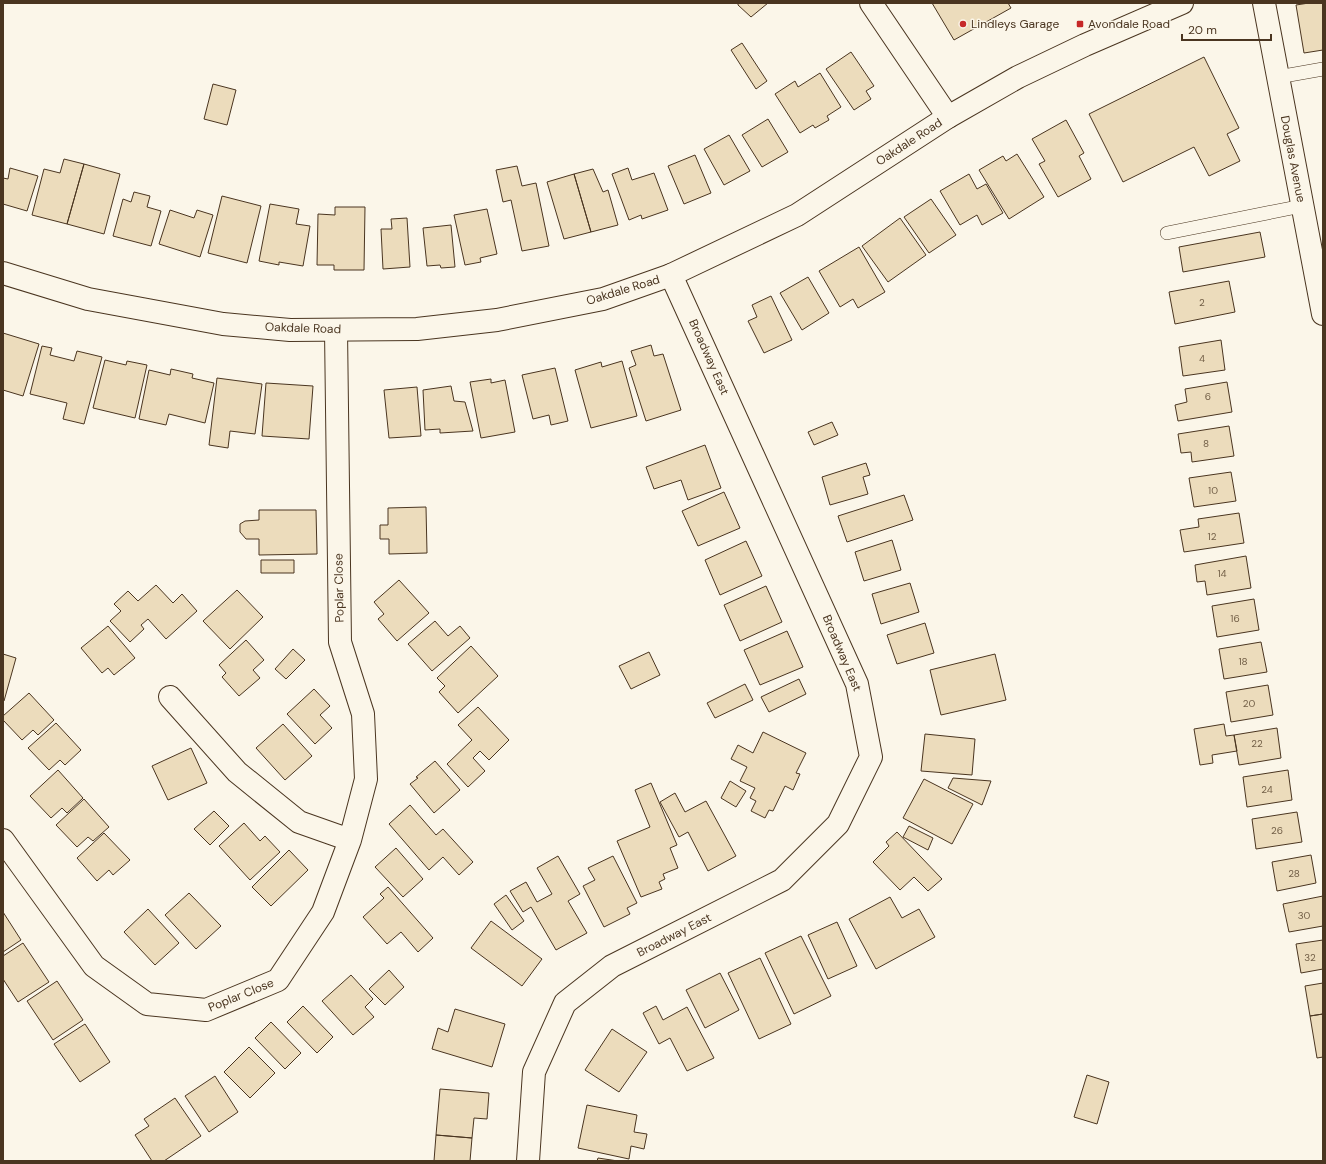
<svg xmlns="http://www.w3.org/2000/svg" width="1326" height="1164" font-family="'DM Sans',sans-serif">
<rect width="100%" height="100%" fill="#fbf6e9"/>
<path fill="#ecdcbc" stroke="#4a3520" d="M738,3h30l-17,14 -13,-12z
M932,3h76l3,5 -57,32z
M1309,3h14v47l-19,3 -8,-48z
M742,43l25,38 -11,8 -25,-39z
M851,52l23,34 -8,5 5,8 -17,11 -28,-41z
M1204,57l35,71 -12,6 13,27 -31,15 -15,-29 -71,35 -34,-68z
M820,73l21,34 -14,9 2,4 -14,8 -2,-3 -13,8 -25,-39 20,-13 3,6z
M213,84l23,6 -9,35 -23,-6z
M768,119l20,33 -26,15 -20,-32z
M1066,120l18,33 -5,3 12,23 -33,18 -19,-33 6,-3 -13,-22z
M729,135l21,36 -26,14 -20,-36z
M1017,154l27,43 -35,22 -30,-49 24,-14 3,5z
M695,155l16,38 -27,11 -16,-38z
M64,159l20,5 -17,60 -35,-9 12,-46 16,4z
M84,164l36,10 -16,60 -37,-10z
M517,166l5,20 14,-3 13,63 -27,5 -11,-51 -8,2 -7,-32z
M10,168l28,8 -11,35 -24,-7v-26l5,1z
M628,168l4,12 22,-7 14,37 -26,9 -1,-4 -12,5 -17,-46z
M593,169l10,23 5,-2 10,35 -27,7 -17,-58z
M574,174l17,58 -27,7 -17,-57z
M969,174l8,15 9,-5 17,29 -21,12 -5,-10 -17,10 -20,-34z
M134,192l16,4 -3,11 14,4 -10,35 -38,-10 10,-37 8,3z
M222,196l39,10 -14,57 -39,-10z
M931,199l25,36 -27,18 -25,-36z
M270,204l29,5 -3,15 14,2 -7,40 -24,-4v3l-20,-4z
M335,207h30l-1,63h-30v-5h-17l1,-51 17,1z
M487,209l10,45 -17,4 1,4 -16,3 -11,-50z
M170,210l24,8 3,-8 16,5 -13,42 -41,-13z
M407,218l3,49 -27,2 -2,-40h11l-1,-10z
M900,218l26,37 -38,27 -26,-36z
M451,225l4,42 -14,1 -1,-3 -13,1 -4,-38z
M1260,232l5,25 -82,15 -4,-25z
M859,247l26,45 -27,16 -5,-9 -13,8 -21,-36z
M808,277l21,36 -27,17 -22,-37z
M1229,281l6,31 -60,12 -6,-32z
M771,296l21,44 -28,13 -16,-32 9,-4 -5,-12z
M3,333l36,11 -16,52 -20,-6z
M1221,340l4,30 -42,6 -4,-29z
M651,345l3,11 9,-2 18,56 -35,11 -17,-53 7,-3 -5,-14z
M42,346l10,2 -2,7 24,6 3,-10 25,6 -18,67 -21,-5 4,-16 -37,-9z
M105,360l21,5 1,-4 20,4 -12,53 -42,-10z
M622,361l15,55 -46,12 -16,-58 26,-8 1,5z
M555,368l13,53 -17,4 -2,-10 -16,4 -11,-44z
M171,369l22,5 -1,4 22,5 -9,40 -36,-9 -3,11 -27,-6 10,-49 21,5z
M217,378l45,6 -7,50 -25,-3 -2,17 -19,-3z
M491,379v4l14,-3 10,52 -34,6 -11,-56z
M1227,382l5,30 -54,9 -3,-16 12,-3 -2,-13z
M266,383l47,3 -4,53 -47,-3z
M451,386l3,15 11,1 8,29 -33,2v-4l-15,1 -2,-40z
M417,387l4,49 -32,2 -5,-48z
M832,422l6,13 -24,10 -6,-13z
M1229,426l5,30 -42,6 -1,-10 -10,1 -3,-19z
M705,445l16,43 -33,12 -7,-20 -27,9 -8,-22z
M866,463l4,12 -7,2 5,17 -38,11 -8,-28z
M1231,472l5,29 -42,6 -5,-29z
M724,492l16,36 -42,18 -16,-35z
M904,495l9,25 -66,22 -9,-26z
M426,507l1,46 -38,1v-15h-9v-14h8v-17z
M259,510h57l1,44 -58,1v-16h-13l-6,-7v-8l5,-3 14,-1z
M1239,513l5,30 -60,9 -4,-22 19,-3 -1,-8z
M892,540l9,30 -37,11 -9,-29z
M746,541l16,35 -42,19 -15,-35z
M1246,556l5,32 -44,7 -2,-14 -8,1 -2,-17z
M261,560h33v13h-33z
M399,580l30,33 -32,28 -19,-22 6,-5 -10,-12z
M910,583l9,29 -38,12 -9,-30z
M156,585l17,18 9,-9 15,17 -31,28 -18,-20 -7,6 3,4 -14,13 -20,-21 11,-10 -7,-7 14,-13 10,10z
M766,586l16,36 -42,19 -16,-36z
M237,590l26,27 -33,32 -27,-28z
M1254,599l5,31 -42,7 -5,-31z
M435,621l13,15 12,-10 10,12 -38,33 -24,-27z
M925,623l9,30 -37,11 -10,-29z
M108,626l27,32 -21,17 -6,-7 -6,5 -21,-25z
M787,631l16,36 -43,18 -16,-35z
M246,640l18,20 -11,10 7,8 -21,18 -17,-19 4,-4 -7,-8z
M1261,642l6,30 -43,7 -5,-30z
M471,646l27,30 -40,37 -19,-21 6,-6 -8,-8z
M293,649l12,11 -19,19 -11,-10z
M649,652l11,23 -29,14 -12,-23z
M3,654l13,4 -12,43 -1,-1z
M995,654l11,46 -65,15 -11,-45z
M799,679l7,15 -37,18 -8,-15z
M745,684l8,16 -38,18 -8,-15z
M1268,685l5,30 -42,7 -5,-30z
M314,689l16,17 -10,9 12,13 -17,16 -28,-30z
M29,693l25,27 -16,15 -5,-5 -11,10 -19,-20v-4z
M478,707l31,33 -20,20 -9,-9 -7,7 12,13 -17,16 -21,-23 25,-24 -14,-15z
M56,723l25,27 -16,15 -5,-5 -11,10 -21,-22z
M283,724l29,32 -27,24 -29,-32z
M1224,724l2,12 8,-1 3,16 -25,4 1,8 -13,2 -6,-36z
M1277,728l4,30 -42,7 -5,-30z
M763,732l43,21 -10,20 4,1 -7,16 -8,-4 -12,25 -4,-1 -4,8 -14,-7 5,-10 -6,-3 5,-10 -15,-7 7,-14 -16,-8 7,-14 15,8z
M925,734l50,5 -3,36 -51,-4z
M191,748l16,35 -39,17 -16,-34z
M435,761l25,29 -26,23 -24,-29 8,-6 -2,-1z
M58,770l25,28 -16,15 -5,-5 -11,10 -21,-22z
M1288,770l4,30 -45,7 -4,-30z
M953,778l38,3 -9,24 -34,-17z
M924,779l49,25 -21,40 -49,-26z
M730,781l16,10 -10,16 -15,-9z
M651,783l26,62 -7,3 8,20 -15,6 2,5 -6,3 3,7 -21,8 -24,-56 33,-14 -15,-37z
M675,793l10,19 21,-11 30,55 -28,15 -20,-39 -9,5 -19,-35z
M84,799l25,28 -16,14 -5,-4 -11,10 -21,-22z
M410,805l26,30 7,-6 30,33 -14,13 -16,-18 -14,13 -40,-46z
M214,811l15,15 -19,19 -16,-16z
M1297,812l5,30 -46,7 -4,-30z
M244,823l16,18 5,-5 15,16 -30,28 -31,-34z
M909,826l24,12 -5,12 -25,-13z
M897,832l45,47 -14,12 -14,-14 -14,13 -27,-28 16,-16 -3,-4z
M104,833l26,27 -17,15 -4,-5 -12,11 -20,-23z
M396,848l27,31 -20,18 -28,-30z
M289,850l19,20 -37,36 -19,-19z
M1311,855l5,28 -39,8 -5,-29z
M558,856l22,38 -12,7 19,32 -31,17 -25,-43 -8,5 -13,-21 16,-9 11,20 15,-8 -15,-26z
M613,856l24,47 -10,5 3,6 -26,13 -21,-41 12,-6 -7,-12z
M388,887l45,51 -15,14 -17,-20 -14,12 -24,-27 21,-19 -4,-4z
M189,893l32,33 -25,23 -31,-34z
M506,895l18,26 -12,9 -18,-26z
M1323,896v30l-34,6 -6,-28z
M890,897l12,21 17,-9 16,28 -59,32 -27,-50z
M148,909l31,34 -24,22 -31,-33z
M3,912l18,28 -18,12z
M491,921l51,38 -20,27 -51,-38z
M837,922l20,44 -29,13 -20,-44z
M801,936l30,60 -37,18 -29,-61z
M1323,940v29l-22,4 -5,-29z
M23,943l26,39 -31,20 -15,-23v-23z
M760,958l31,66 -32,15 -31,-66z
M389,970l15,17 -19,18 -16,-16z
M720,973l19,37 -34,18 -19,-38z
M351,975l22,24 -8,8 9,10 -21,18 -31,-34z
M57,981l26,39 -30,20 -26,-39z
M1323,983v31l-13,2 -5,-30z
M303,1006l30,31 -16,16 -30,-31z
M656,1006l7,14 24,-13 27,51 -27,13 -17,-33 -11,6 -16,-31z
M455,1009l50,15 -13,43 -60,-18 6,-21 10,4z
M1323,1014v43l-6,1 -7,-42z
M271,1022l30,31 -16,16 -30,-31z
M85,1024l25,38 -30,20 -26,-38z
M612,1029l35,23 -28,40 -34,-22z
M249,1047l26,26 -25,25 -26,-26z
M1087,1075l22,7 -12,42 -23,-7z
M215,1076l23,36 -29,20 -24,-36z
M440,1089l49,4 -2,26 -13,-1 -2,20 -36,-3z
M175,1098l26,38 -37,25h-12l-17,-26 14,-9 -5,-7z
M587,1105l50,10 -3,17 13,2 -3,15 -13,-3 -2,13 -51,-11z
M436,1135l36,3 -2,23h-36z
M598,1158l20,3h-21z"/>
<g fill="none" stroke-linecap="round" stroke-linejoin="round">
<defs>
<path id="service" d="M1278,77l45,-8
M1167,233l135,-27"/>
<path id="minor" d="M871,3l77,114
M1264,3l59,311
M170,697l67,75 62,50 51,18
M3,840l91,126 53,38 59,6 72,-30 45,-68 27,-72 16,-61 -3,-65 -23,-72 -4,-312
M528,1161l6,-89 31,-69 47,-37 170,-86 56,-56 33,-67 -14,-73 -186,-409"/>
<path id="tertiary" d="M3,273l85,26 135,25 67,6 127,-1 80,-9 106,-21 68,-24 126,-60 151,-98 70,-40 67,-32 97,-42"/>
</defs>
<use href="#service" stroke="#4a3520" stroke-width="14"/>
<use href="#minor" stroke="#4a3520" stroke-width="24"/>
<use href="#tertiary" stroke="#4a3520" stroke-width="24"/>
<use href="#service" stroke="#fbf6e9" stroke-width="13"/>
<use href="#minor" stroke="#fbf6e9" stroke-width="22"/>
<use href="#tertiary" stroke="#fbf6e9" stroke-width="22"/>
</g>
<g fill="#c62828" stroke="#fbf6e9" stroke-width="1.5">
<circle cx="963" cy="24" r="4"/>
<rect x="1076" y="20" width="8" height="8" rx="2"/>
</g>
<g text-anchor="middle" stroke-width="3" stroke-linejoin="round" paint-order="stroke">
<g font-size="10" fill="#725f47">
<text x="1202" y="306">2</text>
<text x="1202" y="362">4</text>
<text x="1208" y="400">6</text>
<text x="1206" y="447">8</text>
<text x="1213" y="494">10</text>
<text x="1212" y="540">12</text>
<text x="1222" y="577">14</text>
<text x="1235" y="622">16</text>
<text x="1243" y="665">18</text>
<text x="1249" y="707">20</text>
<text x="1257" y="747">22</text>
<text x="1267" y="793">24</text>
<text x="1277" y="834">26</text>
<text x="1294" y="877">28</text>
<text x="1304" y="919">30</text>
<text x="1310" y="961">32</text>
</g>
<g font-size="12" fill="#4a3520" stroke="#fbf6e9" text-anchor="start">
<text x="971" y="28">Lindleys Garage</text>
<text x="1088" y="28">Avondale Road</text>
</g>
<g font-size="12" fill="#4a3520" stroke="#fbf6e9">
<text transform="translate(909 142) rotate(-33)" y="4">Oakdale Road</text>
<text transform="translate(1293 159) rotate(79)" y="4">Douglas Avenue</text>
<text transform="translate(623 290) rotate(-17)" y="4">Oakdale Road</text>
<text transform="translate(303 328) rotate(2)" y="4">Oakdale Road</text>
<text transform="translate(709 357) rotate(66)" y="4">Broadway East</text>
<text transform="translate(339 588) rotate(-91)" y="4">Poplar Close</text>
<text transform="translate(842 653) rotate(67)" y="4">Broadway East</text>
<text transform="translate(674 935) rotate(-27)" y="4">Broadway East</text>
<text transform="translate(241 995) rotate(-22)" y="4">Poplar Close</text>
</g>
</g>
<rect width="1326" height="1164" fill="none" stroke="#4a3520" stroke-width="8"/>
<path d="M1182 34v6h89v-6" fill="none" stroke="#4a3520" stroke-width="2"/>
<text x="1188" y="34" font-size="12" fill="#4a3520" stroke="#fbf6e9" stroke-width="3" paint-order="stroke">20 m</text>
</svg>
